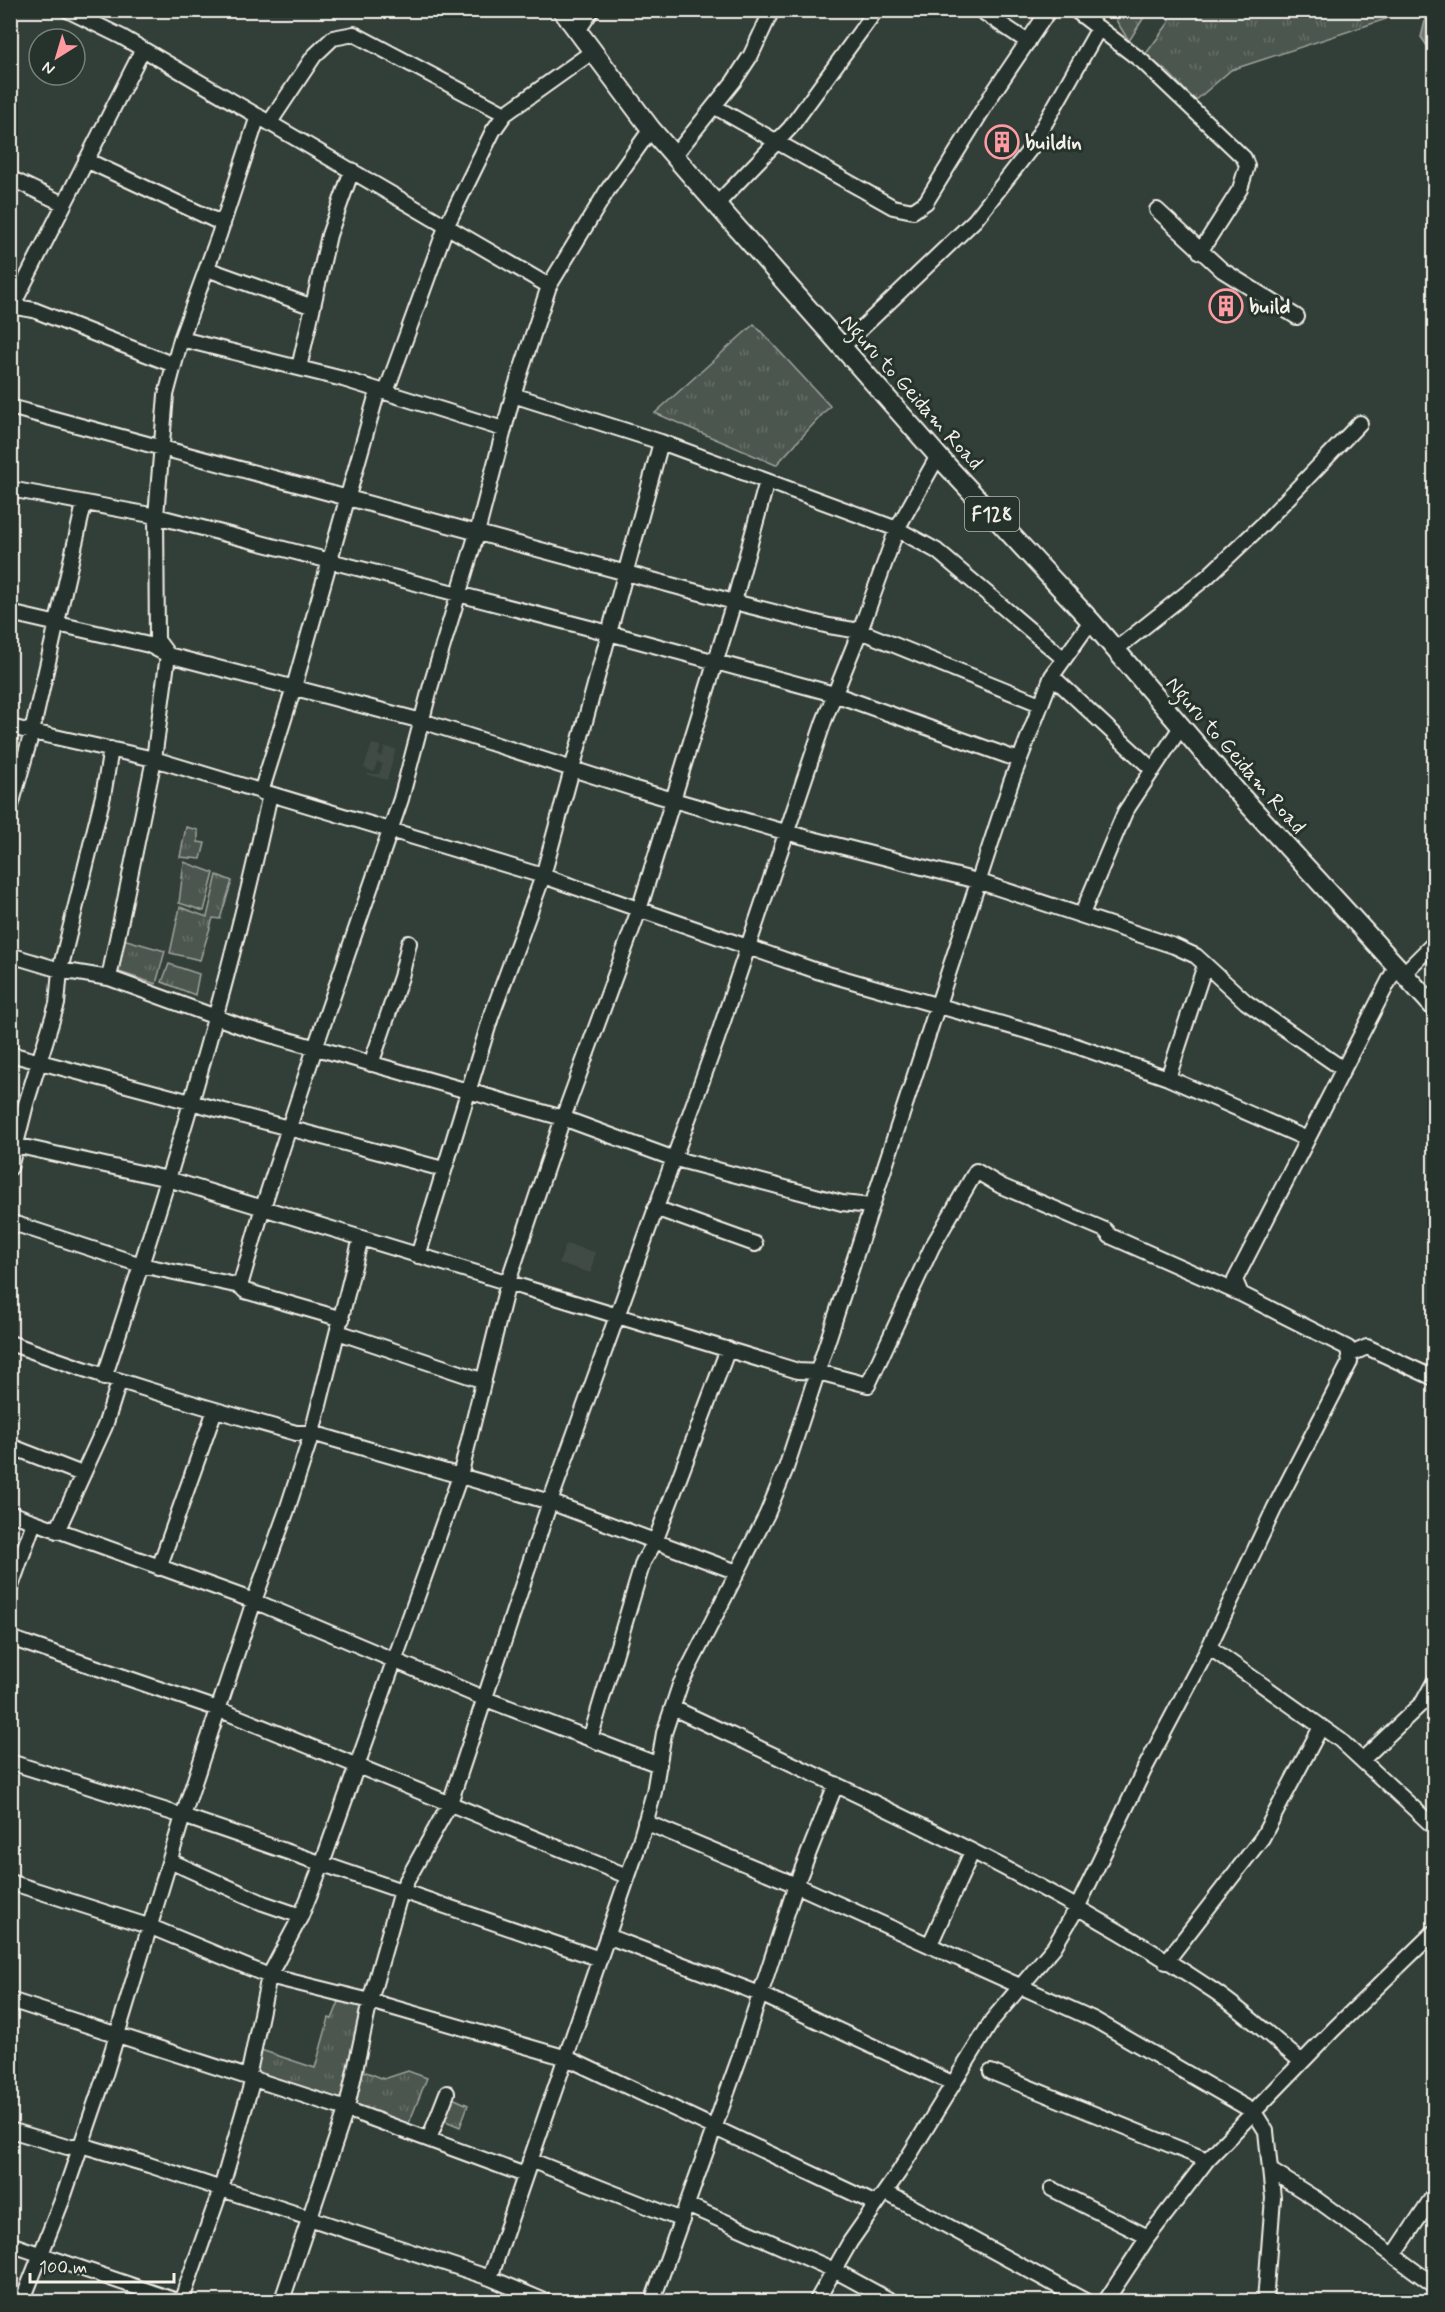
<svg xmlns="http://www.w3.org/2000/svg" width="1445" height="2312" font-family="Mynerve,sans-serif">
<defs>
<pattern id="grass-tufts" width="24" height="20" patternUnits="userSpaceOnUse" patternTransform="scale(1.5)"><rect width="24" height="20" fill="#4c564f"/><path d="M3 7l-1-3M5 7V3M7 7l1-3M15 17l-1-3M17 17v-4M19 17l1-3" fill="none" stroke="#666f68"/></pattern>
</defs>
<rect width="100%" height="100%" fill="#323e38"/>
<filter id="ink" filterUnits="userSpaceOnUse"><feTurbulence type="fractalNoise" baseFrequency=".0167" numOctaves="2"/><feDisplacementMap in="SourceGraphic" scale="12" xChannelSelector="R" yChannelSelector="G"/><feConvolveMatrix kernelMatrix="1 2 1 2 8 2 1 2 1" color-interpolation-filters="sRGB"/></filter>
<g filter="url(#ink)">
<path fill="#404b44" d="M372,744l9,2 -3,9 4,2 3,-10 11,2 -9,31 -21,-6h13l4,-10 -6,-2 -3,10 -10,-4z
M566,1244l29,8 -4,21 -32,-10z"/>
<path fill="url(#grass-tufts)" stroke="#a0a49c" stroke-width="1.5" d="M1384,10l2,9 -155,51 -36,31 -26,-28 -24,-18 25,-34 -10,-10z
M1115,11h33l-19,30 -12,-19z
M754,324l76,82 -54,59 -121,-52z
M186,827l12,3v12l7,1 -4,16 -21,-2z
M184,862l30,11 -10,38 -25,-8z
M217,875l15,6 -12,38 -7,-1 -13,42 -30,-7 10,-46 27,10z
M123,939l42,12 -9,33 -40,-13z
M169,964l30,10 -4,21 -33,-13z
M341,1997l26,6 -23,103 -93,-29 7,-28 57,19 14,-50 3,1z
M361,2070l23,9 24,-8 19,7 -20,50 -60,-21z
M448,2096l20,9 -8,22 -19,-8z"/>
<path fill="#727972" stroke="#a6a9a1" stroke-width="1.5" d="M1432,11h2v51l-2,-9 -11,-16 4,-16z"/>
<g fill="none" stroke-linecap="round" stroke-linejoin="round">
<defs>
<path id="minor" d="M67,10l55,27 427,249
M980,10l48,32
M1075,10l68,52 101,96 3,8 -7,23 -40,63
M577,32l15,-22
M715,107l178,100 20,4 13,-9 67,-109 56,-83
M270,122l44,-66 19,-18 21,-4 151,80
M674,156l60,-75 17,-26 21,-45
M86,160l137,64
M10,178l54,26
M716,205l74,-77 86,-118
M1157,210l65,60 75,47
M207,269l106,38
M13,305l130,-256
M10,306l24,4 140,55
M181,339l162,40 160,50
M842,347l133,-127 56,-72 68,-120
M299,368l30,-133 23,-65
M386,392l60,-165 47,-96 12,-17 87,-62
M513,395l148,47 236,87 40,22 126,107
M10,407l724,195 95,24 31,5 180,73
M10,489l146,27 453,117 225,61 185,66
M10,613l139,32 19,10 254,66 213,68 150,43 192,49 197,65 22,10 50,46 97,67
M1115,650l92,-73 54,-51 99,-103
M1052,676l101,94
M10,727l144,32 389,117 274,95 248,71 103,36 139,61
M261,792l33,-105 84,-297
M10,809l22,-77 52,-228
M1082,914l43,-102 56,-85
M10,955l50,15 49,8 137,50 317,90 109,40 170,45 29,3
M1404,973l30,-30
M109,978l45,-219 14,-104 -11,-15 -1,-124 10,-121 15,-56 38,-104 39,-119
M10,1054l433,115
M371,1064l30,-87 8,-34
M1168,1078l37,-113
M10,1144l158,35 630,192 20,1 50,13 64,-138 44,-76 25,15 104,44 5,6 131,58
M10,1168l16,-64 31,-100 3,-34 43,-174 8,-47
M655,1208l100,36
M10,1222l131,43 99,21 5,5 97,28
M418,1256l73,-239 52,-141 118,-434
M240,1286l23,-79 52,-159 86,-249 30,-114 46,-152 36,-138 36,-109 58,-95 44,-62
M338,1332l146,49
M10,1343c94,35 190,63 286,90h16l238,69 187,70
M1351,1354l16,-7 67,31
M104,1378c64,-192 124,-386 166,-584
M10,1446l72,28
M10,1513l244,88 229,97 176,67
M57,1531l48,-105 14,-44
M159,1568l56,-158
M10,1589l24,-67
M10,1638l208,71 409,167
M1209,1647l131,93 94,87
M673,1708c183,86 372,170 541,283 31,21 59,48 88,71
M590,1739l53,-177 12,-20 73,-193
M1362,1760l61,-58 11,-20
M10,1762l173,54 417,143
M645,1822l151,63 299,135 159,92 12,19 7,67 -8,104
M170,1861l93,42 38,13
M10,1882l141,45 118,49 101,25 197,57 309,146
M607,1936l153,58 192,89
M930,1944l42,-92
M1166,1962l96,-124 59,-111
M10,2000l336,109 179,66
M991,2072l216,88
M248,2077l21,-101 32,-60 21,-52 138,-388 48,-194 55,-164 76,-208 95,-308 33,-121
M10,2130l57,17 14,-2 68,20 341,113 57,24
M429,2139l18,-46
M530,2160l152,60
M1270,2170l46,29 118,86
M1052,2189l96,48
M885,2192l202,110
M687,2205l147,65 59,32
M10,2244l170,58
M1394,2255l40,-60
M490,2278l150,-437 14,-49 10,-59 16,-48 87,-171 19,-46 225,-686 41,-106 39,-55
M282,2300l65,-193 23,-106 31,-110 49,-88 100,-301 167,-463 107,-318 36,-90 37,-102 41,-73
M22,2302l41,-104 41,-120 79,-262 71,-215 33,-91 25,-77 49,-195
M181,2302l40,-113 32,-110
M652,2302l87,-243 57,-174 40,-101
M816,2302l34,-60 49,-70 94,-153 61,-72 23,-39 68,-140 64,-121 65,-138 76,-147 -2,-14 -107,-54 -6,-14 162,-315
M1105,2302l43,-65 59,-77 127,-131 100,-97"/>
<path id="major" d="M562,10l89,119 51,59 236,268 153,165 147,172 196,214"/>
</defs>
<use href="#minor" stroke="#f4f1e8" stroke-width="18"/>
<use href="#major" stroke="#f4f1e8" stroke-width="22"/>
<use href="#minor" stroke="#26332d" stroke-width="14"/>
<use href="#major" stroke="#26332d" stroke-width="18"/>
</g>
</g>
<defs>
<symbol id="building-ring" viewBox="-11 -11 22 22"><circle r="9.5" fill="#26332d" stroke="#ff9aa2" stroke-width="1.5"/><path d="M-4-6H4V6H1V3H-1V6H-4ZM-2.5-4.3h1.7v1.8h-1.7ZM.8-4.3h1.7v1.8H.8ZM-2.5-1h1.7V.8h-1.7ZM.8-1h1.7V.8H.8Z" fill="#ff9aa2"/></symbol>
</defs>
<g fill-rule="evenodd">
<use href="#building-ring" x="983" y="123" width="38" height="38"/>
<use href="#building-ring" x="1207" y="287" width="38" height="38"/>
</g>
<g text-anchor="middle" stroke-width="6" stroke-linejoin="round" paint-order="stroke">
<rect fill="#26332d" stroke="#b6b8b0" stroke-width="1.5" x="965" y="497" width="54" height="34" rx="4.5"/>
<g font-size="20" font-weight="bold" fill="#f4f1e8">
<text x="992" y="521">F128</text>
</g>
<g font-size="21" font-weight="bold" fill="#f4f1e8" stroke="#26332d" text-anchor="start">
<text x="1025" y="149">buildin</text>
<text x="1249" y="313">build</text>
</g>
<g font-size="21" fill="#f4f1e8" stroke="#26332d">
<text transform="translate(912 392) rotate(48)" y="7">Nguru to Geidam Road</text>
<text transform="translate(1236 755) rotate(49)" y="7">Nguru to Geidam Road</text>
</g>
</g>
<rect width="1445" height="2312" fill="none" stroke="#26332d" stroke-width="36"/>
<rect x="18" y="18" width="1409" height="2276" fill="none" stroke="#f4f1e8" stroke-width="2" filter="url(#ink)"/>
<g transform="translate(57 57) rotate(217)"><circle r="28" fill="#26332d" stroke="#787f78" stroke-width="1.5"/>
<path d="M0-4.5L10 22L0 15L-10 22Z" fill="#ff9aa2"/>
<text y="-9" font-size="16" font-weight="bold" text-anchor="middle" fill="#f4f1e8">N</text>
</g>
<path d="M30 2273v9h144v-9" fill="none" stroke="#f4f1e8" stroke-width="3"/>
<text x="39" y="2273" font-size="18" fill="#f4f1e8" stroke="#26332d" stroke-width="4.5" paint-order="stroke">100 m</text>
</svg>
